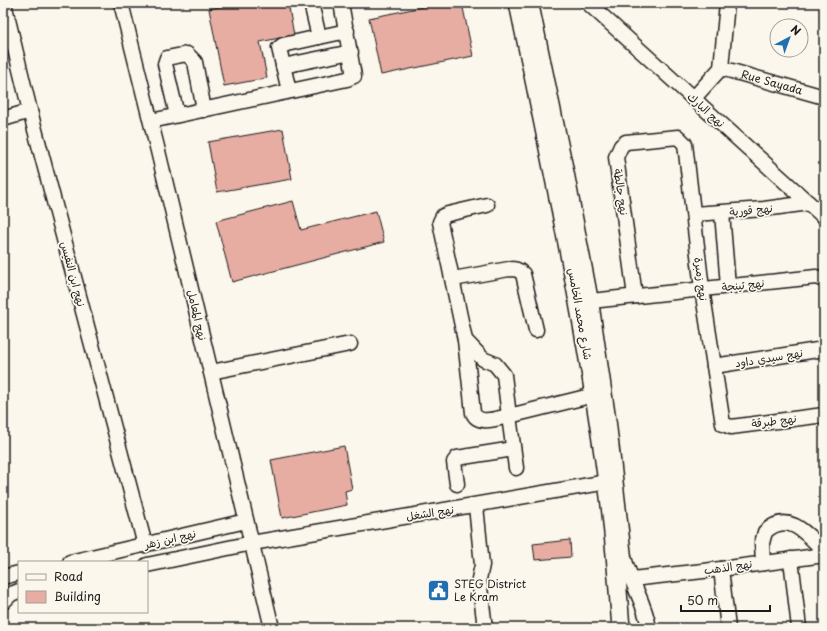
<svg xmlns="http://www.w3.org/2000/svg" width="827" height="631" font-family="'Playpen Sans','Playpen Sans Arabic',sans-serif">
<rect width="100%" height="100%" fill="#fbf7ec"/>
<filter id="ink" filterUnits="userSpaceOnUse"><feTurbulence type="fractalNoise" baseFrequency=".025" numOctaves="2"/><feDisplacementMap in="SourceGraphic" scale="8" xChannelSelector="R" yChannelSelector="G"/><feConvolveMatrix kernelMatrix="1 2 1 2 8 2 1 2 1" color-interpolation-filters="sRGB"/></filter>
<g filter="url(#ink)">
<path fill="#e7ada2" stroke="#1c1c1c" d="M241,3h47l6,32 -34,7 7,36 -43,8 -15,-77z
M442,3h20l11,53 -92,19 -12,-57z
M283,129l9,50 -75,13 -9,-50z
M293,201l8,29 75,-19 8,31 -152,40 -16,-61z
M344,446l8,43 -7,2 2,14 -65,13 -11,-58z
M570,540l1,17 -36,3 -2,-16z"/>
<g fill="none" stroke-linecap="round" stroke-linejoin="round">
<defs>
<g id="minor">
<path d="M4,3l26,108 115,434"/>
<path d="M121,3l37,148 114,477"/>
<path d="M531,3l36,172 24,126 18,123 15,133c6,25 21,45 25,71"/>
<path d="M588,3l236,214"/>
<path d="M319,37l28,-6"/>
<path d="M283,66l68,-14"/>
<path id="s1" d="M721,68l103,29"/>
<path d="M289,91l-10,-43 4,-3 36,-8 -8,-34"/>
<path d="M693,99l28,-31 6,-65"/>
<path d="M177,115l-12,-51 2,-6 20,-4 8,8 9,48"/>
<path d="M3,119l27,-8"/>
<path d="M151,121l196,-42 7,-3 -13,-73"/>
<path d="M487,205l-39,9 -5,2 -3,6 25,118 18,19 12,5 9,11 5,41 85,-21"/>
<path d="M722,213l6,73"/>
<path d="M694,214l70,-5 45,-6"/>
<path d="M453,279l56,-10c6,0 9,0 14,5l13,56"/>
<path d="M635,296l-19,-139 5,-11 5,-4 52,-5 7,7 17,145 21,135 8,3 93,-12"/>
<path d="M591,301l225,-24 8,3"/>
<path d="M465,340l8,73c6,13 25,5 36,3l7,52"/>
<path d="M714,366l110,-17"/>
<path d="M211,372l139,-28"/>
<path d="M457,484l-3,-22 3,-4 56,-9"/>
<path d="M476,506l6,59 -3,14 6,49"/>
<path d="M791,559l8,69"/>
<path d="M70,562l176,-41"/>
<path d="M763,563l-1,-20 3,-11c23,-22 42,2 59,19"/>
<path d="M147,565l105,-22 355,-61"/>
<path d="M721,569l7,59"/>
<path d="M3,577l16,-4"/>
<path d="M632,579l89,-10 103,-14"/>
<path d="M3,602l8,-8 8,-3"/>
</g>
<path id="major" d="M518,3c33,159 67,318 89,479 7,48 10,98 14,146"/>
</defs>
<use href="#minor" stroke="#1c1c1c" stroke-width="17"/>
<use href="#major" stroke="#1c1c1c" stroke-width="20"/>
<use href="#minor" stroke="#fbf7ec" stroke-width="14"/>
<use href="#major" stroke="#fbf7ec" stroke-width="17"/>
</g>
</g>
<defs>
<symbol id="civic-square" viewBox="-11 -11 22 22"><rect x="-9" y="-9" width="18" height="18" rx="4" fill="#1f6fb2" stroke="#fbf7ec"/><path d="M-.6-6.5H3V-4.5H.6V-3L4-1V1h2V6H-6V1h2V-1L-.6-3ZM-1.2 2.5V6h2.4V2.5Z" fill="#fff"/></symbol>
</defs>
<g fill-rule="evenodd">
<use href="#civic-square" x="426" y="578" width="25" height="25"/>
</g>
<g text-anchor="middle" stroke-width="3.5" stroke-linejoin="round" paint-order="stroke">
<g font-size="11" fill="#1c1c1c" stroke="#fbf7ec">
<text dy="4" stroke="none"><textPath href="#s1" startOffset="53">Rue Sayada</textPath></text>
<text transform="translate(706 110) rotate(42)" y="4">نهج البارك</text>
<text transform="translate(621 192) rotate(82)" y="4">نهج جالطة</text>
<text transform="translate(751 210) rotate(-5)" y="4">نهج قورية</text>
<text transform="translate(73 274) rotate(75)" y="4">نهج ابن النفيس</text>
<text transform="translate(701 279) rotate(83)" y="4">نهج زمبرة</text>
<text transform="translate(743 285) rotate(-6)" y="4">نهج تينجة</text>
<text transform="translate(580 314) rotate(80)" y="4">شارع محمد الخامس</text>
<text transform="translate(197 315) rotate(77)" y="4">نهج المعامل</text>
<text transform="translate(769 358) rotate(-9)" y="4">نهج سيدي داود</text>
<text transform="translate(774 421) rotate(-7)" y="4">نهج طبرقة</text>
<text transform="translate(430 513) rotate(-9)" y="4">نهج الشغل</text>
<text transform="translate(170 539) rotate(-13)" y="4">نهج ابن زهر</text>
<text transform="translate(728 567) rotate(-8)" y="4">نهج الذهب</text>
</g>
<g font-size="11" fill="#1c1c1c" stroke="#fbf7ec" text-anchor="start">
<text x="454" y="588">STEG District<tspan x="454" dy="13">Le Kram</tspan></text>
</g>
</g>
<rect width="827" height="631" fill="none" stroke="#fbf7ec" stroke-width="16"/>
<rect x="8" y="8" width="811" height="615" fill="none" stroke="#1c1c1c" stroke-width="1.5" filter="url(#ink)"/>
<rect x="18" y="561" width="130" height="52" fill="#fbf7ec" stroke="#a29f99"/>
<rect x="26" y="574" width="20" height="6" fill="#fbf7ec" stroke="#a29f99"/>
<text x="54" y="581" font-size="12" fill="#1c1c1c">Road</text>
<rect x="26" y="591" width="20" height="12" fill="#e7ada2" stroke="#a29f99"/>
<text x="54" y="601" font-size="12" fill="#1c1c1c">Building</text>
<g transform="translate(789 38) rotate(41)"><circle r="19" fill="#fbf7ec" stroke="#a29f99"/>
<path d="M0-3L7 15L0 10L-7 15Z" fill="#1f6fb2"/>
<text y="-6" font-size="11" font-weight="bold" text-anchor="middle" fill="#1c1c1c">N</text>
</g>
<path d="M681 605v6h89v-6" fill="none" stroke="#1c1c1c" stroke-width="2"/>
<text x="687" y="605" font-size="12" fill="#1c1c1c" stroke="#fbf7ec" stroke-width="3" paint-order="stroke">50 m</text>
</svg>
